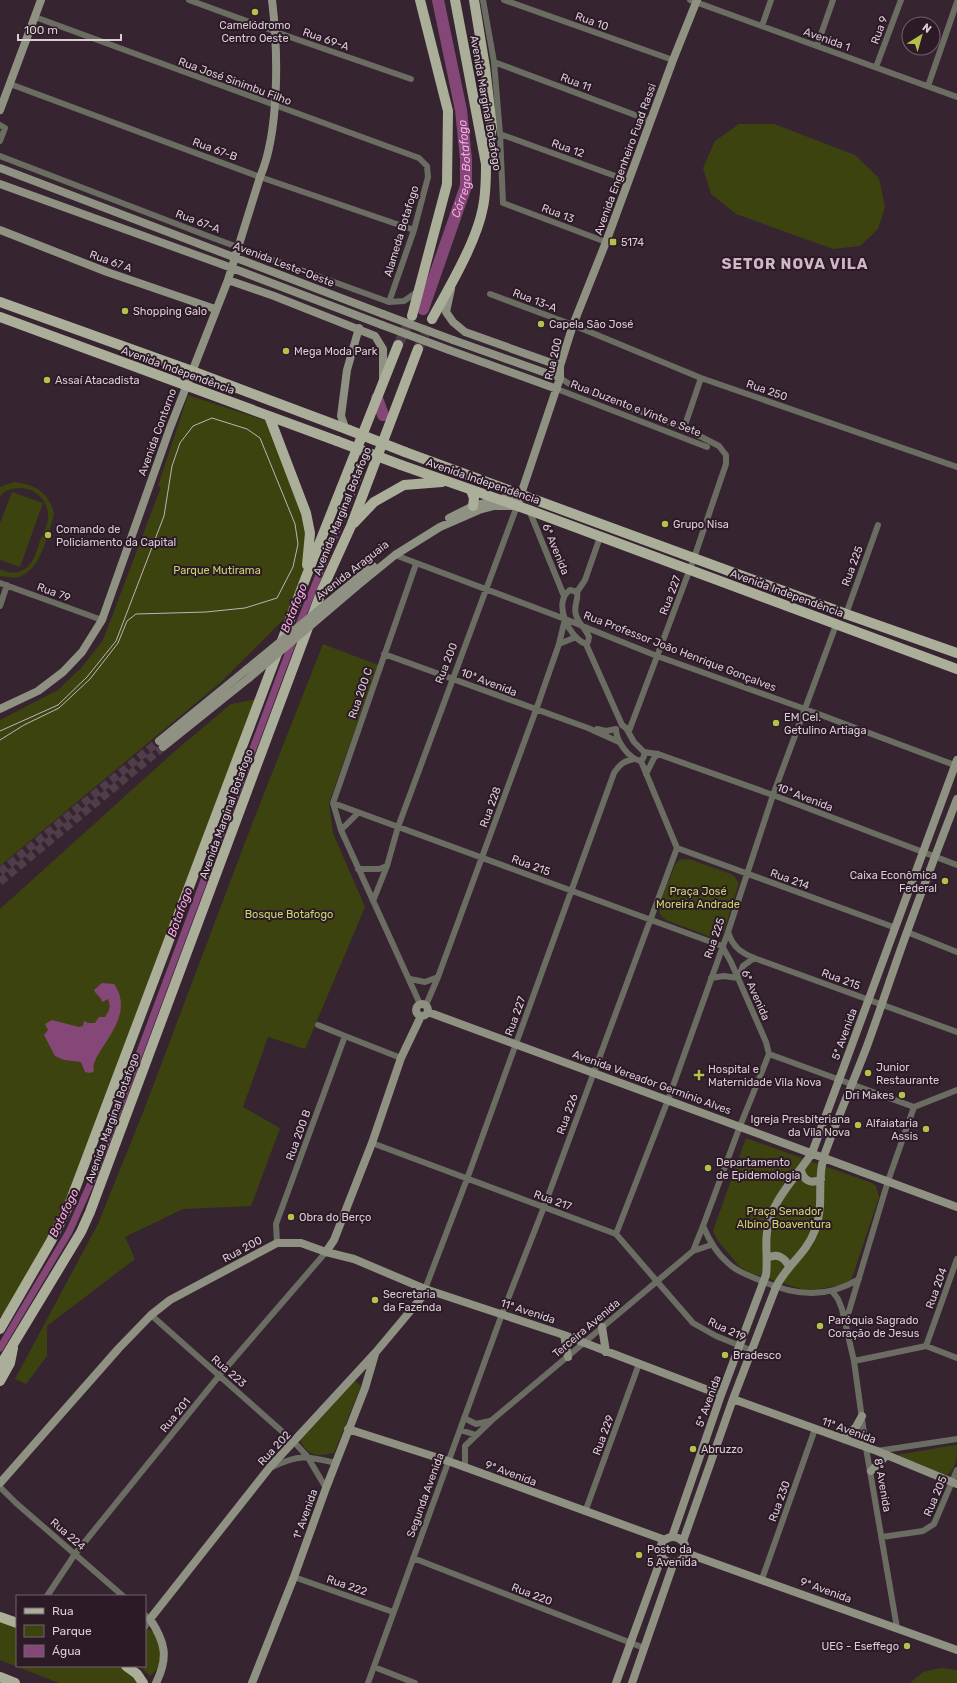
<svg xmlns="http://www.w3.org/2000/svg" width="957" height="1683" font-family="Rubik,sans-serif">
<rect width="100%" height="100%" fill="#362431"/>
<path fill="#3d430f" d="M739,124h35l81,31 24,23 6,29 -7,22 -18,17 -27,3 -97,-35 -25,-20 -8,-26 12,-27z
M188,395l82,27 40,111 -4,44 -21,41 -65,65 -220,183v-146l58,-30 24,-23 21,-27 58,-153 -3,-1z
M14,482c21,2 37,12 40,33 -6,18 -13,54 -33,61 -6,3 -14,1 -21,0v-7c6,3 14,5 21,2 12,-5 15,-18 19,-30 3,-8 9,-17 8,-26 -1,-17 -14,-28 -30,-27 -8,1 -14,2 -18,9v-10z
M12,492l31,11 -23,64 -20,-7v-37z
M323,644l55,21 -49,138 4,30 32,74 -60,142 -37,-12 -25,70 37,21 -29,78 -68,3 -58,28 10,22 -88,67v30l-21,28 -11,-5 83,-155 44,-109 110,-291z
M262,698l-66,186 -101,250 -42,96 -50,87 -3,-1v-407l175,-158 56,-47z
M685,859l7,1 39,14 4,3 4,6 -15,48c-4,5 -6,7 -13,6l-45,-17c-6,-4 -7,-7 -7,-15l16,-40 4,-5z
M746,1138l126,45 4,3 3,11 -28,84 -9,4 -34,6 -57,-18 -11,-6 -22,-26 -5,-10 2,-6z
M354,1380l7,6 -27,67c-18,4 -26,3 -34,-13z
M955,1445h2c0,12 0,23 -10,30l-56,-19z
M0,1621l17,6v39h103l13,7 5,10h-79l-59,-23z
M147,1629l11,4 3,15 -2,19 -9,9 -10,-10h5v-33z
M941,1668l16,2v13h-47l13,-11z"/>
<path fill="#854777" d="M102,983l12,1c25,35 -26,69 -20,87l-4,2 -5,-1 -4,-10 -17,-2 -9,-4 -11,-21 4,-5 -3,-6 7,-4 27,7 4,-1 1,-5 4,2h7l4,-6h6c5,-7 6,-10 3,-18l-6,3c-1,-6 -6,-7 -8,-12z"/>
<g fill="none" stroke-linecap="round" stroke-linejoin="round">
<path stroke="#854777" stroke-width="7" d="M298,627l62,-154
M0,1348l69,-116 24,-54 200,-537"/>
<g stroke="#854777" stroke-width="12">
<path id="s1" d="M423,309l43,-123v-27l-5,-49 -23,-110"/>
<path d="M377,398l6,17"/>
</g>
<path stroke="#4f3d4a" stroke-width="8" stroke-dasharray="8 4" stroke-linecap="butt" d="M0,872l159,-131
M0,882l163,-135"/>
<path stroke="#4f3d4a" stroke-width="10" stroke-dasharray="10 5" stroke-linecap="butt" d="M398,345l14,-29
M418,349l14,-30"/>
<path stroke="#6b6d62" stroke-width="6" d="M189,0l101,37 121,42
M483,0l11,62 6,72 3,69 103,39
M504,0l169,60
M690,0l267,97
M35,17l384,141 8,8 1,11 -14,53 -25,72
M762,26l9,-26
M817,46l16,-46
M494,62l157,59
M876,67l25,-67
M10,84l250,93 154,53
M928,86l29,-84
M0,125l5,3 -5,13
M500,134l129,47
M0,156l213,82 176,64 15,-1 13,-9
M490,294l83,31 128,53 256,89
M548,362l12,16 11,7 113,43 35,18 7,9v9l-32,94 -65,173
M557,389l150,58
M684,428l17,-50
M529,510l35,86
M395,555l170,64 92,37 148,53 152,57
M416,564l-83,239 8,27 79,174
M0,583l102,37
M577,592l-7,-2c-18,12 -1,48 16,54l36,81 4,3 8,14 10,10c1,4 0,6 -3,9 -12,-2 -25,-20 -25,-32
M577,592l8,-12 15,-43
M577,592c2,7 -4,14 -1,23 2,8 10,14 13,22l-1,5 -2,2
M0,606l7,-21
M846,614l32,-89
M559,644l17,-7
M384,654l204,74 31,14
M597,729l9,2 10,-2
M644,752l14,2 115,41 184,70
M641,761l36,87
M646,774l8,-16 4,-4
M333,803l389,143
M341,830l17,-17
M677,848l219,80
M358,869h21l8,-3
M373,901l14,-35 11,-39 119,-321
M728,932c5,15 12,20 26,26l203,74
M907,932l50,20
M722,946l9,16 35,80 3,12
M711,978l13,-2 14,2 5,-12 11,-8
M410,979l15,3 13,-5
M426,1005l12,-28 98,-267 23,-66 6,-25
M318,1025l27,11
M769,1054l-29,72 -37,100c6,14 13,27 25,37 8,8 19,12 29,16 35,16 68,21 102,0
M769,1054l145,53
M914,1107l43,-17
M372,1143l244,91 77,89 23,13 37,15
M616,1234l52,-134 60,-168 45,-137 63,-170
M277,1243l-1,-19 69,-188 56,22
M693,1251l10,-25
M425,1289l42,-110 147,-406c6,-9 10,-12 20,-14
M832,1291l6,8 4,10 12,52 12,87 31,180
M151,1315l143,127 13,14 19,32
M846,1321l42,-140 26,-74
M926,1346l31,-87
M854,1361l72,-15 31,12
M464,1418l12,6 14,-3
M460,1430l16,5
M877,1451l80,-12
M272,1467c28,-13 34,-11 64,-4
M465,1468v-22l27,-26 201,-169 18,-6
M0,1487l16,16 107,93
M585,1512l54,-148
M882,1537l41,-6 11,-7 23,-54
M413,1558l231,90
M294,1577l99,35
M762,1579l53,-150
M47,1596l28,-42 144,-178 107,-124
M145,1615l5,4 -5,8
M374,1667l41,16
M368,1683l134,-369 42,-107 133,-359"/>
<path stroke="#8f9282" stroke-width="8" d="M0,110l41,-110
M0,168l383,146
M0,184l232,84 150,57
M0,230l107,42 108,37
M228,280l46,16 101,40 8,13v30
M451,289l-5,23 7,10 12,10 95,34
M453,340l107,38
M449,350l108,39
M346,430l-5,-14 6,-46 12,-42
M449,518l24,-12 49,-12
M354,581l19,-15
M357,586l38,-31 45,-28 39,-17 15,-4h23l43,-128v-12l13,-41 33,-83 67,-182 24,-60
M0,709l38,-18 25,-19 19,-20 20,-32 68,-192 58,-148 32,-103c20,-46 18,-128 12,-177
M159,741l87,-71
M163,747l86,-69
M416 1010a6 6 0 1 1 12 0a6 6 0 1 1-12 0Z
M428,1012l529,195
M801,1170c2,10 10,15 20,9
M326,1252l28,7 71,30 139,46 157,60
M767,1258c10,-5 18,-1 22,9
M602,1327l4,25
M564,1335l4,22
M733,1399l144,52 80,33
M348,1429l100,32 217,79
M843,1439l13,-12 6,-11
M871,1471l16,-16
M0,1483l119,-135 32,-33 19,-15 107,-57h24l25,9 8,-12 38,-97 29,-85 20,-42
M672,1537l49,-142 45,-120c2,-14 -1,-28 1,-43 4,-32 28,-53 45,-79l145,-393
M660 1550a13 13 0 1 1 26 0a13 13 0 1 1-26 0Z
M683,1541l50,-142 43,-112c10,-21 31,-34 39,-57 10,-25 1,-50 9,-74 13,-37 29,-73 43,-110 14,-38 26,-76 40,-114 16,-44 33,-89 50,-133
M686,1553l271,97
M156,1683c13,-26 9,-41 -6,-64l120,-152 106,-115 46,-55 3,-8
M252,1683l42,-106 32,-89 39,-100 10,-34
M616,1683l46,-127
M632,1683l42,-121"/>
<path stroke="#abaf9a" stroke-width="10" d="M474,0l11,67 7,60 -5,29
M0,302l192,69 157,59
M412,316l35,-132 1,-73 -28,-111
M0,317l337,124
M432,319c17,-31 45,-78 51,-112 3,-14 3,-29 3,-43l-31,-164
M269,416l37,97 4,20 -3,32
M405,452l441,162 111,39
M401,465l128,45 428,159
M471,490l3,8 -1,8
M354,523l20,-21 30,-17 38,-3
M0,1329l51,-88 18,-36 237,-628 92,-232
M0,1366l81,-134 9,-20 232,-622 29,-64 67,-177
M0,1381l10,-18 3,-15
M0,1617l17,6
M126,1666l11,8 6,9
M0,1677l15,6"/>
<path stroke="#bfb2bb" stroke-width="1" d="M0,731l58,-26 29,-28 29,-36 48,-125 8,-50 8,-23 13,-17 19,-8 35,11 13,9 35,86 3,20 -5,23 -16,31 -32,10 -39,4 -70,2 -9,7 -9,22 -28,36 -31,29 -35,17 -24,15"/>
<path stroke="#8f9282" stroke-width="8" d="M383,314l70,26
M382,325l67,25
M246,670l108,-89
M249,678l108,-92"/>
<path stroke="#abaf9a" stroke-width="10" d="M349,430l56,22
M337,441l64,24"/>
</g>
<g fill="#b4c24b" stroke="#2c1a27" stroke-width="1.5">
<circle cx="255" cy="12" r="4"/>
<rect x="609" y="238" width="8" height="8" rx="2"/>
<circle cx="125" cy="311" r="4"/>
<circle cx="541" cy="324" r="4"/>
<circle cx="286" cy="351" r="4"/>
<circle cx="47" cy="380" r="4"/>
<circle cx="665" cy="524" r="4"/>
<circle cx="48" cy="535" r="4"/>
<circle cx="776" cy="723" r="4"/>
<circle cx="945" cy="881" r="4"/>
<circle cx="868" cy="1073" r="4"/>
<path d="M697 1069h4v4h4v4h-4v4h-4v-4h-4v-4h4z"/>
<circle cx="902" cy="1095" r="4"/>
<circle cx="858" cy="1125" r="4"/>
<circle cx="926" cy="1129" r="4"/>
<circle cx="708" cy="1168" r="4"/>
<circle cx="291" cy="1217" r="4"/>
<circle cx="375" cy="1300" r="4"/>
<circle cx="820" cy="1326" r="4"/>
<circle cx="725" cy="1355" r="4"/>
<circle cx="693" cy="1449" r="4"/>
<circle cx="639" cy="1555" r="4"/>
<circle cx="907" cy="1646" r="4"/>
</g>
<g text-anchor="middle" stroke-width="4" stroke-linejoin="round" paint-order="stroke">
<g font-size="11" fill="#dacdd6" stroke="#2c1a27">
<text transform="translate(592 21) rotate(20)" y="4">Rua 10</text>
<text transform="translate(879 30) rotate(-70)" y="4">Rua 9</text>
<text transform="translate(326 39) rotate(19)" y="4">Rua 69-A</text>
<text transform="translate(827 39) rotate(20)" y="4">Avenida 1</text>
<text transform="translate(235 81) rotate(20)" y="4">Rua José Sinimbu Filho</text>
<text transform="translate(576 82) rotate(21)" y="4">Rua 11</text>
<text transform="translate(486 103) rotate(80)" y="4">Avenida Marginal Botafogo</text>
<text transform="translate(568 148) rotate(20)" y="4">Rua 12</text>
<text transform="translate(215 149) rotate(20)" y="4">Rua 67-B</text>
<text transform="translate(625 159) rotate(-70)" y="4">Avenida Engenheiro Fuad Rassi</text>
<text transform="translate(558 213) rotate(21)" y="4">Rua 13</text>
<text transform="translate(198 221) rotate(21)" y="4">Rua 67-A</text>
<text transform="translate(401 231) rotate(-73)" y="4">Alameda Botafogo</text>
<text transform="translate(111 261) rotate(20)" y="4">Rua 67 A</text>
<text transform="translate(284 264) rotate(21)" y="4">Avenida Leste-Oeste</text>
<text transform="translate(535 300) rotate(21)" y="4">Rua 13-A</text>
<text transform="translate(553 359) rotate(-77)" y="4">Rua 200</text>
<text transform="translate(178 370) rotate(20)" y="4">Avenida Independência</text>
<text transform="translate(767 390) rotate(19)" y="4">Rua 250</text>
<text transform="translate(636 408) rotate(21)" y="4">Rua Duzento e Vinte e Sete</text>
<text transform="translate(157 432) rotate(-70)" y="4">Avenida Contorno</text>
<text transform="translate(483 481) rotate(19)" y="4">Avenida Independência</text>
<text transform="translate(342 511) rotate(-68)" y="4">Avenida Marginal Botafogo</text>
<text transform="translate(556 549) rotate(68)" y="4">6ª Avenida</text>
<text transform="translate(852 566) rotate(-70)" y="4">Rua 225</text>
<text transform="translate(352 570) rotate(-38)" y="4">Avenida Araguaia</text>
<text transform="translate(54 592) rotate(20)" y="4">Rua 79</text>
<text transform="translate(787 593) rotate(20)" y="4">Avenida Independência</text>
<text transform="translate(670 595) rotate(-69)" y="4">Rua 227</text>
<text transform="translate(680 651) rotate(21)" y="4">Rua Professor João Henrique Gonçalves</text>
<text transform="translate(446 663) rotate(-69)" y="4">Rua 200</text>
<text transform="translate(489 682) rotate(21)" y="4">10ª Avenida</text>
<text transform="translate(360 693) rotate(-71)" y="4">Rua 200 C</text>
<text transform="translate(805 797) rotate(21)" y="4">10ª Avenida</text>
<text transform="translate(490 807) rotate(-70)" y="4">Rua 228</text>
<text transform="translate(226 814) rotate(-70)" y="4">Avenida Marginal Botafogo</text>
<text transform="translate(531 865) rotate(20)" y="4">Rua 215</text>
<text transform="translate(790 879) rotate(20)" y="4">Rua 214</text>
<text transform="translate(714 938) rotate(-71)" y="4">Rua 225</text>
<text transform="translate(841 979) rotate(20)" y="4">Rua 215</text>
<text transform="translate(756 995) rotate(66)" y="4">6ª Avenida</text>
<text transform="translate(515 1016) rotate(-70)" y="4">Rua 227</text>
<text transform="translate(844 1034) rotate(-70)" y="4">5ª Avenida</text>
<text transform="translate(652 1082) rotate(20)" y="4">Avenida Vereador Germínio Alves</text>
<text transform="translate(567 1114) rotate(-70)" y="4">Rua 226</text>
<text transform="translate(112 1118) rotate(-70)" y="4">Avenida Marginal Botafogo</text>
<text transform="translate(298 1135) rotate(-70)" y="4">Rua 200 B</text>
<text transform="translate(553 1200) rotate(20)" y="4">Rua 217</text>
<text transform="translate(242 1249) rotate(-28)" y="4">Rua 200</text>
<text transform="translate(936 1288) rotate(-70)" y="4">Rua 204</text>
<text transform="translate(528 1311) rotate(18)" y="4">11ª Avenida</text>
<text transform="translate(586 1328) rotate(-40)" y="4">Terceira Avenida</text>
<text transform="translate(727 1329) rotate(25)" y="4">Rua 219</text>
<text transform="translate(229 1371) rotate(41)" y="4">Rua 223</text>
<text transform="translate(708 1401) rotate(-70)" y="4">5ª Avenida</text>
<text transform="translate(175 1415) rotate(-51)" y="4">Rua 201</text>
<text transform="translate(849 1430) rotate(20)" y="4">11ª Avenida</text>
<text transform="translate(603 1435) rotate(-70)" y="4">Rua 229</text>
<text transform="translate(274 1448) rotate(-47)" y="4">Rua 202</text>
<text transform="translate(511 1473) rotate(20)" y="4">9ª Avenida</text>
<text transform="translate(883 1485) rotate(80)" y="4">8ª Avenida</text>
<text transform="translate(425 1495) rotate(-70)" y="4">Segunda Avenida</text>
<text transform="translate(935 1496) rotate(-67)" y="4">Rua 205</text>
<text transform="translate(779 1501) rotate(-70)" y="4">Rua 230</text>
<text transform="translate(305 1514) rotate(-70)" y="4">1ª Avenida</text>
<text transform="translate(68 1534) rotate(41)" y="4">Rua 224</text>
<text transform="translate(347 1585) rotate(19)" y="4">Rua 222</text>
<text transform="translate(826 1590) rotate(20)" y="4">9ª Avenida</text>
<text transform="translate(532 1594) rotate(21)" y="4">Rua 220</text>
</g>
<g font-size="11" fill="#dacdd6" stroke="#2c1a27" text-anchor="start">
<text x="255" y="29" text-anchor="middle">Camelódromo<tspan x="255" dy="13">Centro Oeste</tspan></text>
<text x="621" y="246">5174</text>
<text x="133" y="315">Shopping Galo</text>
<text x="549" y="328">Capela São José</text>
<text x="294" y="355">Mega Moda Park</text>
<text x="55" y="384">Assaí Atacadista</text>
<text x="673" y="528">Grupo Nisa</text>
<text x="56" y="533">Comando de<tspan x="56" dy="13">Policiamento da Capital</tspan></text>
<text x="784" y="721">EM Cel.<tspan x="784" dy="13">Getulino Artiaga</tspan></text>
<text x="937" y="879" text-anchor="end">Caixa Econômica<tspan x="937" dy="13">Federal</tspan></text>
<text x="876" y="1071">Junior<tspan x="876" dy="13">Restaurante</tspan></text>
<text x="708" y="1073">Hospital e<tspan x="708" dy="13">Maternidade Vila Nova</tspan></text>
<text x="894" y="1099" text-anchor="end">Dri Makes</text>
<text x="850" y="1123" text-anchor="end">Igreja Presbiteriana<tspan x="850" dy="13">da Vila Nova</tspan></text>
<text x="918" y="1127" text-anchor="end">Alfaiataria<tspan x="918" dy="13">Assis</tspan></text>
<text x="716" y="1166">Departamento<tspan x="716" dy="13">de Epidemologia</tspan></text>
<text x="299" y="1221">Obra do Berço</text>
<text x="383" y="1298">Secretaria<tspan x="383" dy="13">da Fazenda</tspan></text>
<text x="828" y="1324">Paróquia Sagrado<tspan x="828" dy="13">Coração de Jesus</tspan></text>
<text x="733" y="1359">Bradesco</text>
<text x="701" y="1453">Abruzzo</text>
<text x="647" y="1553">Posto da<tspan x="647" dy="13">5 Avenida</tspan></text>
<text x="899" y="1650" text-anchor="end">UEG - Eseffego</text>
</g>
<g font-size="11" fill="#c8d769" stroke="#2c1a27">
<text x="217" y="574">Parque Mutirama</text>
<text x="698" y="895">Praça José<tspan x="698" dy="13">Moreira Andrade</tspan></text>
<text x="289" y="918">Bosque Botafogo</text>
<text x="784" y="1215">Praça Senador<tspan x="784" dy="13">Albino Boaventura</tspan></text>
</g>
<g font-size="12" font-style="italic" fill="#f6ade3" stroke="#2c1a27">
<text dy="4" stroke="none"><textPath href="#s1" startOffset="147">Córrego Botafogo</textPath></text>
<text transform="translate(294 608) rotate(-68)" y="4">Botafogo</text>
<text transform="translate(180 912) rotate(-70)" y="4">Botafogo</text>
<text transform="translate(64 1213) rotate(-64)" y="4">Botafogo</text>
</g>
<g font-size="15" font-weight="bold" letter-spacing="1" fill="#cfb7c8" stroke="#2c1a27">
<text x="795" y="269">SETOR NOVA VILA</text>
</g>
</g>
<rect x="16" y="1595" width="130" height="72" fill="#2c1a27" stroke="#72626d"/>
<rect x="24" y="1608" width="20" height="6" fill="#abaf9a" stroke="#72626d"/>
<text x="52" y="1615" font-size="12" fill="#dacdd6">Rua</text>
<rect x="24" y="1625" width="20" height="12" fill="#3d430f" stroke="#72626d"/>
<text x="52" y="1635" font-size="12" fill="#dacdd6">Parque</text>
<rect x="24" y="1645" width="20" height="12" fill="#854777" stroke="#72626d"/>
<text x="52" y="1655" font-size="12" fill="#dacdd6">Água</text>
<g transform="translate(921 36) rotate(37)"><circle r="19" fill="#2c1a27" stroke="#72626d"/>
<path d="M0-3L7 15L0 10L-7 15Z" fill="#b4c24b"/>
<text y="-6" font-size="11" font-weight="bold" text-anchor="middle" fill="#dacdd6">N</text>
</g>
<path d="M18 34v6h103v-6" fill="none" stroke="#dacdd6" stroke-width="2"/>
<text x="24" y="34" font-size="12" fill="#dacdd6" stroke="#2c1a27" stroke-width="3" paint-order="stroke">100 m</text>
</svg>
